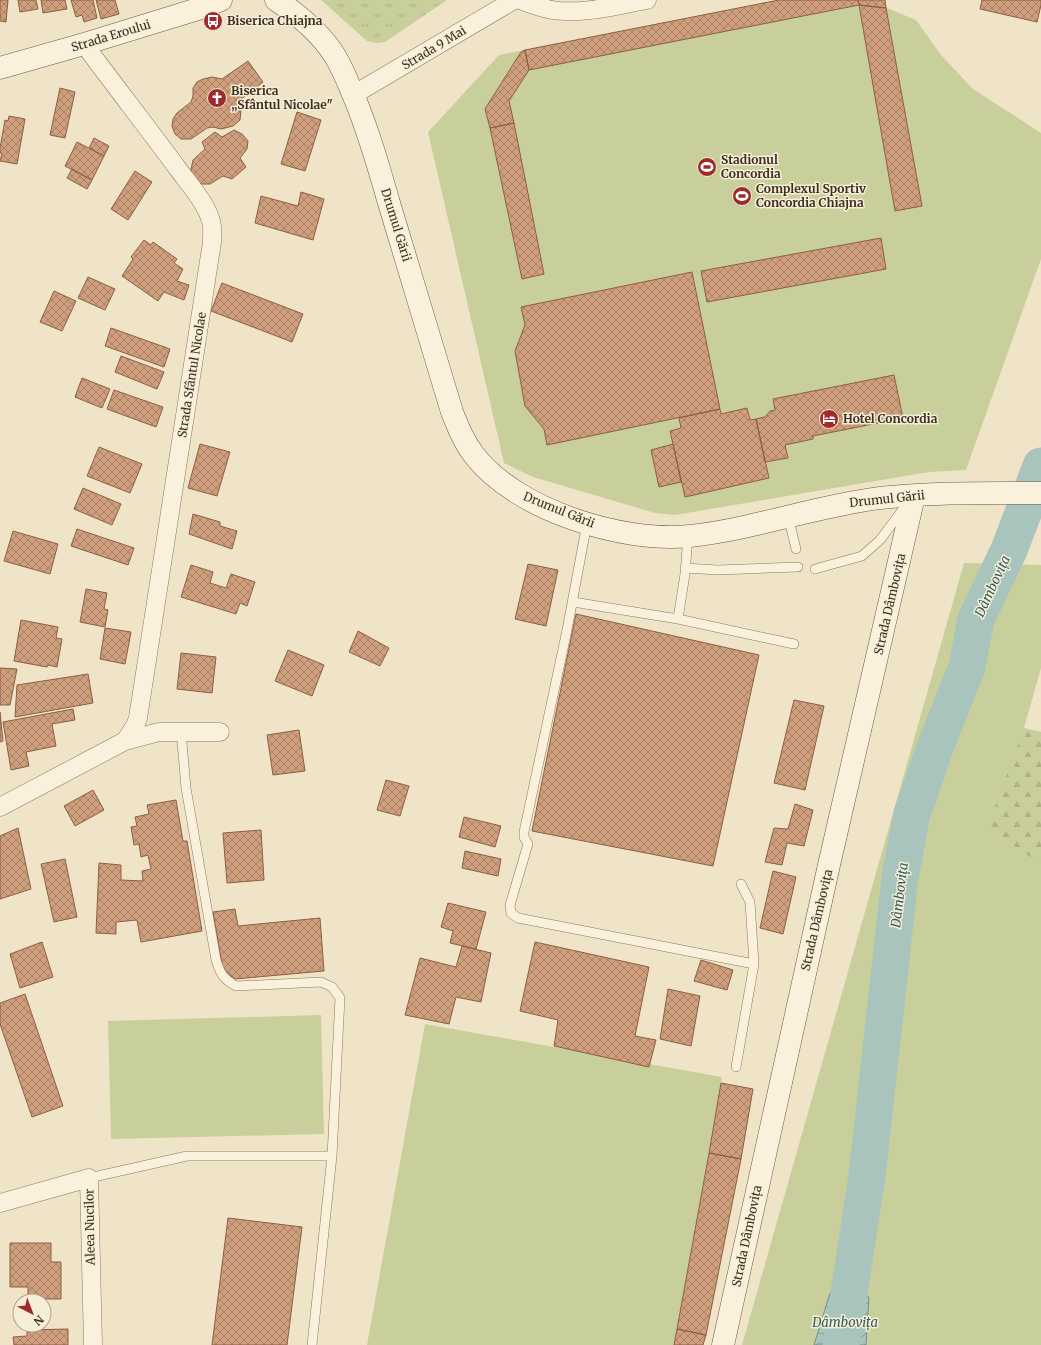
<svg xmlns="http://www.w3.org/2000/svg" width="1041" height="1345" font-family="Merriweather,serif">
<defs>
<pattern id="forest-firs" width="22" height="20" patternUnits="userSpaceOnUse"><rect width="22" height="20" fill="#c9cf9b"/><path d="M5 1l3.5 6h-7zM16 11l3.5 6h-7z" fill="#aeb285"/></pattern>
<pattern id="park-tufts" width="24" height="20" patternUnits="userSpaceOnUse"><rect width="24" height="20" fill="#c9cf9b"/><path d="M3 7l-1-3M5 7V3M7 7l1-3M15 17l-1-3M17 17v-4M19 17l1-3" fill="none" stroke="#aeb285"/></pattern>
<pattern id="water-waves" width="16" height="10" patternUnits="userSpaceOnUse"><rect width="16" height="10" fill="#a9c4bc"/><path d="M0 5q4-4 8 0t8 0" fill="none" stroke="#8ba098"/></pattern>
<pattern id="building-cross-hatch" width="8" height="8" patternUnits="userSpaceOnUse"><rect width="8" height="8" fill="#cf9f7d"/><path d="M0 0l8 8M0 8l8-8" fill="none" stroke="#a98266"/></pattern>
</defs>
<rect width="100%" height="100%" fill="#f0e4c8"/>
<path fill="#c9cf9b" d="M779,0h106l2,8 29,12 25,35 32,34 68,44v126l-75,211 -37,2 -254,43 -20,-2 -122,-36 -29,-14 -76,-331 71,-77z
M964,563l77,2v103l-17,60 17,4v613h-175l3,-48 -39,-4 -16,52h-72z
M321,1015l3,119 -213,5 -3,-118z
M425,1024l297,53 -48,268h-307z"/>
<path fill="url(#forest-firs)" d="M1024,728l17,4v131l-55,-32z"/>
<path fill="url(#park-tufts)" d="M321,0h126l-62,42 -9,1 -9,-2z"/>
<path fill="url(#water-waves)" stroke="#6f938a" d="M830,1293l39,4 -3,48h-52z"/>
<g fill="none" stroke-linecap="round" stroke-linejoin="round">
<path stroke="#a9c4bc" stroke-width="37" d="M841,1345l26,-169 33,-299 12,-63 24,-69 31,-78 9,-48 33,-69 32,-84"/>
</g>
<path fill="url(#building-cross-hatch)" stroke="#8d5f41" d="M0,0h8l-2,22 -6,-1z
M18,0h18l2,9 -18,3z
M41,0h24l2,9 -24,4z
M71,0h22l4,18 -13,4 -2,-7 -6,2z
M96,0h19l4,14 -18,5z
M779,0h79l1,5 -330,65 -4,-20z
M858,0h27l1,8 -27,-3z
M982,0h59v5l-4,17 -57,-13z
M859,5l27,3 36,198 -27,5z
M525,50l4,20 -20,31 5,22 -24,5 -5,-19 36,-57z
M248,61l15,21 -23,18 1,10 -1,10 -7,6 -12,3 -8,-2 -6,1 -16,11h-10l-6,-5 -3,-8 1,-7 4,-6 14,-11 2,-6v-8l4,-6 6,-3 9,-2 10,2z
M60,88l15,4 -10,46 -15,-3z
M297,112l24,8 -16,51 -24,-7z
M9,116l16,3 -8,45 -17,-3 2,-8h-2v-5l5,-28 3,1z
M514,123l30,151 -22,5 -32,-151z
M234,130l8,4 6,7 -1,8 -7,9 6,9 -14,12 -9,-3 -13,8h-9l-7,-6 -3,-8 2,-10 12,-11 -3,-7 13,-10 7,5z
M94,138l15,8 -5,10 -15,-8z
M77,142l27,14 -12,24 -27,-14z
M72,169l20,11 -5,9 -20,-11z
M135,171l17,11 -24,38 -17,-11z
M301,192l23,7 -11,41 -58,-17 6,-27 37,10z
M881,238l5,31 -179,33 -6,-31z
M144,240l7,5 2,-3 24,17 -3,4 9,6 -6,12 12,4 -5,15 -20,-8 -6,9 -36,-25 11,-17 -2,-2z
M692,272l28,137 -173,36 -3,-16 -19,-23 -10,-55 10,-26 -4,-18z
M88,277l27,12 -10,21 -27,-12z
M222,283l81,31 -11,28 -81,-31z
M54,291l22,10 -14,30 -22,-9z
M111,328l59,21 -6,18 -59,-21z
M121,356l43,16 -7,17 -42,-17z
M894,375l9,43 -90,18v3l-28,6 3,13 -23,4 -9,-43 9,-2 5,-6 5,-1 -2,-11z
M82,378l28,11 -8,19 -27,-11z
M114,390l49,17 -7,20 -49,-18z
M747,408l3,12 6,-1 13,59 -84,19 -15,-66 11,-3 -2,-10 41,-9 1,5z
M200,444l30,8 -13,44 -29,-8z
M673,444l8,38 -22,5 -8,-37z
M99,447l43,17 -12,29 -43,-17z
M83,488l38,16 -9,21 -38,-16z
M193,514l27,8v4l17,5 -5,18 -43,-15z
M77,529l57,19 -6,17 -57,-19z
M13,531l45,13 -8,30 -46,-13z
M528,564l30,6 -12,56 -31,-7z
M191,565l22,7 -3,11 16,5 5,-14 24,8 -8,24 -7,-3 -4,11 -55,-17z
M86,589l21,4 -3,16 4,1 -3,17 -25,-5z
M576,614l183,41 -46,211 -181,-35z
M21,620l37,7 -2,11 6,1 -5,28 -9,-2 -1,2 -33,-6z
M105,628l26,4 -6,32 -25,-5z
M358,631l31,17 -9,18 -31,-14z
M288,650l36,15 -12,31 -37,-15z
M181,653l35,4 -4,36 -35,-4z
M0,668l17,1 -7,36h-10z
M88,674l5,29 -78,14 2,-32z
M794,700l30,6 -19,84 -31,-7z
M73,709l2,11 -23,4 4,22 -30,6 3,14 -18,4 -8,-48z
M0,712l3,29 -3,1z
M299,730l6,41 -32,4 -6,-40z
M386,780l23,6 -9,30 -23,-6z
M93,790l11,20 -29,16 -11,-20z
M176,800l7,41h4l15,90 -61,11 -4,-22 -21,2v12l-20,-1 3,-70 22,2v15l22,1 -1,-10 9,-2 -3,-14 -7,2 -2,-13 -5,1 -3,-18 6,-1 -2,-9 14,-3 -2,-9z
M795,804l18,6 -9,36 -17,-3 -5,22 -17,-3 9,-34 14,1z
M464,817l37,9 -6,21 -36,-10z
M18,828l13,61 -31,10v-63z
M261,830l3,50 -37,3 -4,-50z
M465,851l36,8 -3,17 -36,-8z
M65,859l12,58 -23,5 -13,-58z
M773,871l23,6 -13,57 -23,-6z
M448,903l38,9 -10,37 -26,-6 3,-12 -12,-4z
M235,909l3,17 82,-8 4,53 -89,8 -12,-9 -10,-58z
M42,942l11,35 -33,11 -10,-34z
M535,942l114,25 -14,69 21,4 -7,27 -95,-21 4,-26 -38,-9z
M462,946l29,7 -10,49 -25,-5 -7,27 -44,-9 15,-57 36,9z
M701,960l32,10 -6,20 -33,-9z
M668,989l32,7 -9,50 -31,-7z
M25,994l38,112 -31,11 -32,-93v-21z
M721,1083l32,6 -12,70 -32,-6z
M709,1153l32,6 -35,176 -29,-6z
M228,1218l74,9 -15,118h-75z
M10,1243h41v19h10v37h-33v-12h-18z
M68,1329v16h-54l-1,-8 14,-1v-6z
M677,1329l29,6 -3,10h-29z"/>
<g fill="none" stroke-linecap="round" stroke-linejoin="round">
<defs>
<path id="lane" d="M788,516l8,33
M587,523l-20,107 -43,202v5l4,7 -18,61 1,8 7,5 236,46
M685,568l33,2 80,-3
M815,569l47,-13 18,-16 24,-32
M573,602l105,17 116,25
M678,619l7,-45 3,-38
M181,731l5,57 30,172c4,13 7,19 20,26l85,-4 11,5 8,11 -8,158 -20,189
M736,1067l18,-103 -4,-62 -9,-18
M89,1178l98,-22h145"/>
<path id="street" d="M520,0c10,4 21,8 32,10 30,5 66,-5 95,-10
M84,44c31,42 63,83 94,125 11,15 28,34 33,52 2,6 1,14 1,21l-74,476 -3,8 -10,15
M353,95l161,-95
M0,807l125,-66 34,-9h61
M0,1203l89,-25 4,167"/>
<path id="secondary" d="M276,0c23,15 44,32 59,56 8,13 14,29 20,43 14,34 24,69 34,104 21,70 42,139 63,209 6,15 12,30 22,43 42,55 148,88 216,81 64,-7 126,-30 190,-38 53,-6 107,-5 161,-5
M0,68l84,-24 114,-35 23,-9
M723,1345l106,-480 85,-369"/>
</defs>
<use href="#lane" stroke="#8d765c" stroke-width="10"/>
<use href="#street" stroke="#8d765c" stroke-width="19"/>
<use href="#secondary" stroke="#6f573f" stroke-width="23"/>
<use href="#lane" stroke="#faf1dc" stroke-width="9"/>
<use href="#street" stroke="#faf1dc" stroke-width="18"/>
<use href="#secondary" stroke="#faf1dc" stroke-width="22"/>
</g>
<defs>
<symbol id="bus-disc" viewBox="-11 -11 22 22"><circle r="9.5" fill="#9e2a2b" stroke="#f7eed8"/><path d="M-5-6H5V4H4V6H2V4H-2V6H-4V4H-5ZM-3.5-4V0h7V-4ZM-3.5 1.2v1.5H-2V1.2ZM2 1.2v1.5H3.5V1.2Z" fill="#fff"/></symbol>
<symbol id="church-disc" viewBox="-11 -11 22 22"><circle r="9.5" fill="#9e2a2b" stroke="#f7eed8"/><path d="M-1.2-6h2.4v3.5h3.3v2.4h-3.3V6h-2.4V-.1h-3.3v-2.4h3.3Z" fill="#fff"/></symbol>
<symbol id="stadium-disc" viewBox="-11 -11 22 22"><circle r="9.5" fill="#9e2a2b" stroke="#f7eed8"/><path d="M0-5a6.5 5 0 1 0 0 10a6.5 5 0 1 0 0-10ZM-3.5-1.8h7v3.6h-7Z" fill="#fff"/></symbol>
<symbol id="hotel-disc" viewBox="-11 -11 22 22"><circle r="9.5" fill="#9e2a2b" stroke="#f7eed8"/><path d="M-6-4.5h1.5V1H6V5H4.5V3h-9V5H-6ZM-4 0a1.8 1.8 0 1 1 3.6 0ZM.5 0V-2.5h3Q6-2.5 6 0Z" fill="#fff"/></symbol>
</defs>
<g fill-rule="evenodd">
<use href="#bus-disc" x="202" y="10" width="22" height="22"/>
<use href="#church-disc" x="206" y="87" width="22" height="22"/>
<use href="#stadium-disc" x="696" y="156" width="22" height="22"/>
<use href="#stadium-disc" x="731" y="185" width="22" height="22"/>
<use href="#hotel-disc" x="818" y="408" width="22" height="22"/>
</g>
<g text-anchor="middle" stroke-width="3" stroke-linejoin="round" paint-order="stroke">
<g font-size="12" font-weight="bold" fill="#3d2e20" stroke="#f7eed8" text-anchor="start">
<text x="227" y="25">Biserica Chiajna</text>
<text x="231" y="95">Biserica<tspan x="231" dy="14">„Sfântul Nicolae"</tspan></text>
<text x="721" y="164">Stadionul<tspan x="721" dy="14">Concordia</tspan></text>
<text x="756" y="193">Complexul Sportiv<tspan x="756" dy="14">Concordia Chiajna</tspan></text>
<text x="843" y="423">Hotel Concordia</text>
</g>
<g font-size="12" fill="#3d2e20" stroke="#f7eed8">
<text transform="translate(111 36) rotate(-17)" y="4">Strada Eroului</text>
<text transform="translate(434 48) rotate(-31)" y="4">Strada 9 Mai</text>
<text transform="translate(396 225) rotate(73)" y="4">Drumul Gării</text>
<text transform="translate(192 375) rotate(-81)" y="4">Strada Sfântul Nicolae</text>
<text transform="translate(887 499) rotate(-6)" y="4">Drumul Gării</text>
<text transform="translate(559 510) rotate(22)" y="4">Drumul Gării</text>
<text transform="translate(890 604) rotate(-77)" y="4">Strada Dâmbovița</text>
<text transform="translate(817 920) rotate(-77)" y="4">Strada Dâmbovița</text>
<text transform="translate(90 1227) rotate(-91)" y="4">Aleea Nucilor</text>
<text transform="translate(747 1236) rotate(-78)" y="4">Strada Dâmbovița</text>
</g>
<g font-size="13" font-style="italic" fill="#2f5d5a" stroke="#f7eed8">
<text transform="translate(992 586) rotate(-65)" y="5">Dâmbovița</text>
<text transform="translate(899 895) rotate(-83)" y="5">Dâmbovița</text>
<text x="845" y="1327">Dâmbovița</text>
</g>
</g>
<g transform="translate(32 1313) rotate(138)"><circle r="19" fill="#f7eed8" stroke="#ada18e"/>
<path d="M0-3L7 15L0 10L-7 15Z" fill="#9e2a2b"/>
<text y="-6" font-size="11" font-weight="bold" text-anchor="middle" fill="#3d2e20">N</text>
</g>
</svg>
